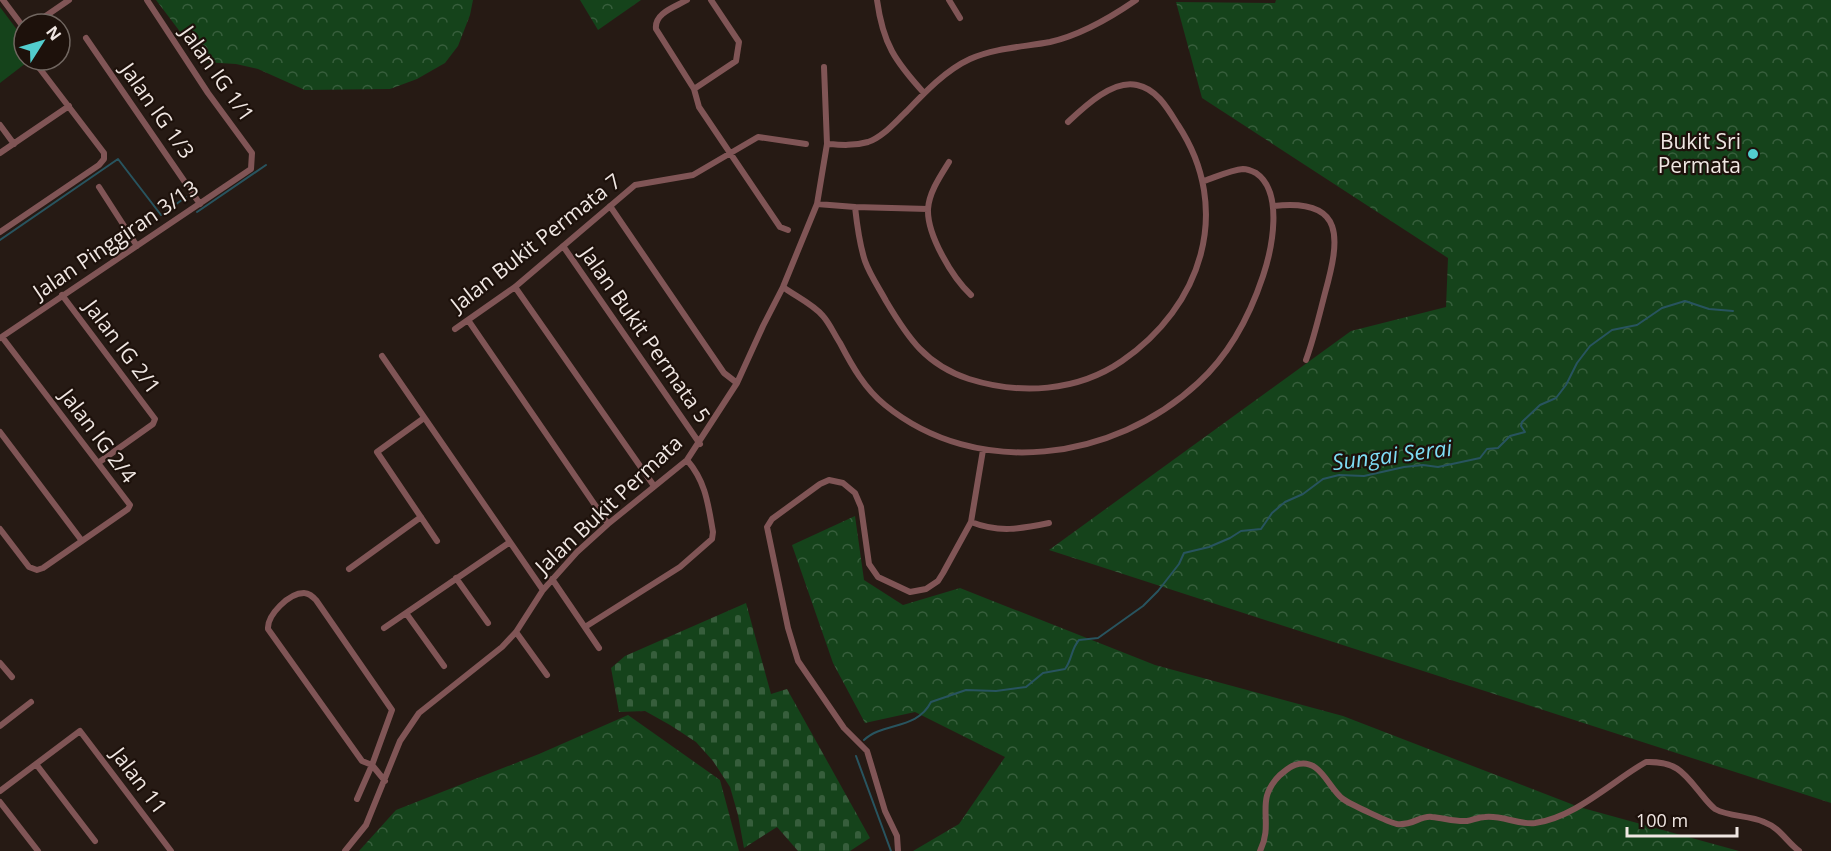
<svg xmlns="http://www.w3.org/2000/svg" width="1831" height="851" font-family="'Open Sans',sans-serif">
<defs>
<pattern id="forest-crowns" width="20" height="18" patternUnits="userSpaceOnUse" patternTransform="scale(1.5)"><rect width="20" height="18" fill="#15431b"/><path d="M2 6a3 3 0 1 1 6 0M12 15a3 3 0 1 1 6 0" fill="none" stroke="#375e3c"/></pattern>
<pattern id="cemetery-stones" width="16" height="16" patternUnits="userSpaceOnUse" patternTransform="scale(1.5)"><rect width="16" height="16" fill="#15431b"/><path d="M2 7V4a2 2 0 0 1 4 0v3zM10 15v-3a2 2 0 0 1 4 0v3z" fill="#375e3c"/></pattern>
</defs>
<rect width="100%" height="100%" fill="#261a14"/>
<path fill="#15431b" d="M0,7l24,32v21h6l-30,23z"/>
<path fill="url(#forest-crowns)" d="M156,0h317l-3,15 -12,31 -13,17 -28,16 -27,10 -85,1 -47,-21 -22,-5 -33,-2z
M580,0h61l-43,30z
M1276,0h555v803l-782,-253 302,-219 95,-24 2,-49 -246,-160 -26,-96 99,1z
M855,516l9,64 39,25 57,-17 195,77 188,51 236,91 160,44h-826l46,-27 46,-67 -90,-45 -50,11 -32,-60 -41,-118z
M628,715l92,65 19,71h-380l37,-41 143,-56z"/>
<path fill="url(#cemetery-stones)" d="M746,603l25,91 16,-5 83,149 -20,13h-52l-21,-24 -33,21 -6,-33 -8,-28 -17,-26 -17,-19 -26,-17 -25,-14 -26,1 -8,-44 14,-12z"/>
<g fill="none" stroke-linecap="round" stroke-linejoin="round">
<path stroke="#28545f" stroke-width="2" d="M197,212l69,-47
M0,240l118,-81 43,56 25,-18
M864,740c19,-18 53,-10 67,-38l35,-12 30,1 30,-4 17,-14 22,-4c7,-9 6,-20 14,-29l19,-2 45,-32 15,-15 21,-27 5,-11 25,-6 21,-9 11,-7 20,-2 11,-16 13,-11 18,-8 20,-15 16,-4 25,1 40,-9 19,-2 15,2 42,-9 7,-9 11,-1 12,-12 15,-4 -4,-6 1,-4 18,-17 16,-7 10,-13 11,-22 13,-17 22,-16 25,-5 25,-17 23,-7 24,8 24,2
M856,756l35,95"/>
<path stroke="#805556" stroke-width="6" d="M3,0l21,28
M687,0c-12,7 -33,13 -31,29l38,60 5,18 81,120 8,3
M877,0c6,44 18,61 47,93
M949,0l11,18
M34,24l35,-24
M86,38l114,166
M694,89l42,-28 3,-19 -28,-42
M0,125l14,19
M827,144c14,1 27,2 41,-2 15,-5 27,-20 39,-31 18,-19 39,-41 63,-52 25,-11 53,-12 80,-17 31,-7 60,-24 86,-42
M0,153l69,-47
M949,162c-8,13 -20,30 -21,47 -1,26 24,68 43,86
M99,187l38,59
M817,204l38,3 73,2
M610,206l114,167 13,10
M1274,206c72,-8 66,33 51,87 -6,23 -11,45 -19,67
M855,207c2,18 4,36 10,54 5,14 14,27 21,40 22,37 40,64 83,78 51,16 108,13 153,-18 79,-54 112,-151 56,-236 -10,-16 -21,-36 -41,-40 -24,-6 -53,22 -69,37
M0,232l99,-67 5,-6v-6l-67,-88
M563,246l137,198
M515,287l139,199
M783,287c12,9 30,17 40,29 7,8 11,18 17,27 12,23 25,46 45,62 92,75 229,56 313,-22 31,-28 52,-68 65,-107 9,-27 21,-84 -7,-103 -4,-2 -8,-4 -13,-4 -12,1 -27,8 -39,12
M62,295l93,124 -2,5 -55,39
M468,320l140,204
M455,329l60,-42 120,-102 58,-10 65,-38 48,7
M0,338l251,-169 1,-16 -44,-60 -61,-93
M382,356l161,234
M424,418l-47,34 60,89
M0,432l82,109
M971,522c28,11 49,7 78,1
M0,529l29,38 8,3 6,-2 85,-59 2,-4 -128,-168
M349,569l72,-52
M456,578l32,45
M552,579l47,69
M406,613l38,53
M585,627l95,-60 32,-28 1,-7c-5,-28 -7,-50 -26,-72
M384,628l126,-86
M516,632l31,43
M0,663l12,14
M0,726l31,-24
M36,764l59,77
M0,791l80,-60 91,120
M357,799l15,-34 20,-55 -76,-110c-4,-4 -7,-7 -12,-7 -15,0 -37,22 -36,36l94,132 10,4 13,16
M0,802l38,49
M345,851l21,-26 34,-84 19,-28 83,-66 14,-15 27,-42 34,-38 31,-28 79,-64 50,-77 26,-57 20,-39 34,-83 10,-60 -3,-77
M898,851l-1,-15 -12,-25 -18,-60 -23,-23 -46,-67 -10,-33 -21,-101 5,-8 48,-35 9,-4 14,3 12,10 6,14 8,57 9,13 32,15 16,-3 12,-8 5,-8 28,-51 12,-72
M1260,851c15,-30 -7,-50 20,-76 4,-3 10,-9 15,-10 25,-9 33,23 48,34 7,5 45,23 54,25 15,2 24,-9 35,-7 12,1 23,5 35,4 6,-1 12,-4 18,-4 17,-2 33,8 50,6 41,-6 76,-41 111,-61 31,-1 38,11 56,33 4,5 8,10 13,14 14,8 34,6 49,13 16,6 22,19 35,29"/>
</g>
<circle fill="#52cdce" stroke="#1d110b" stroke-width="2" cx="1753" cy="154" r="6"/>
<g text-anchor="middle" stroke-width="4.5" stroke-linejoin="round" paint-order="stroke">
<g font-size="21" fill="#f0e7e3" stroke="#1d110b">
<text transform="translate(217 74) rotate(55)" y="7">Jalan IG 1/1</text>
<text transform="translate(157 111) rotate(55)" y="7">Jalan IG 1/3</text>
<text transform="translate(116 240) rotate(-34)" y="7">Jalan Pinggiran 3/13</text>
<text transform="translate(536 243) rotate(-38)" y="7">Jalan Bukit Permata 7</text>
<text transform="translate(645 335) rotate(55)" y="7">Jalan Bukit Permata 5</text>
<text transform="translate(122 347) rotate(53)" y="7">Jalan IG 2/1</text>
<text transform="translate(98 436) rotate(53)" y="7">Jalan IG 2/4</text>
<text transform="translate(609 505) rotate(-43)" y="7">Jalan Bukit Permata</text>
<text transform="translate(139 781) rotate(53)" y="7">Jalan 11</text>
</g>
<g font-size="21" fill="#f0e7e3" stroke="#1d110b" text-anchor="end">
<text x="1741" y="149">Bukit Sri<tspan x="1741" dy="24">Permata</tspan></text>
</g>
<g font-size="22" font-style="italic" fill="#7edcf4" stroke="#1d110b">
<text transform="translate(1392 455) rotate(-7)" y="8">Sungai Serai</text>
</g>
</g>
<g transform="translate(42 42) rotate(53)"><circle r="28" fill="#1d110b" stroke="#716761" stroke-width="1.5"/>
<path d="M0-4.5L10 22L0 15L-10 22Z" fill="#52cdce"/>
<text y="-9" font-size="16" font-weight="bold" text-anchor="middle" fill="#f0e7e3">N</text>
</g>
<path d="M1627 827v9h110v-9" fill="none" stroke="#f0e7e3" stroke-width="3"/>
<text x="1636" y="827" font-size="18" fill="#f0e7e3" stroke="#1d110b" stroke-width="4.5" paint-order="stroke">100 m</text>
</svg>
